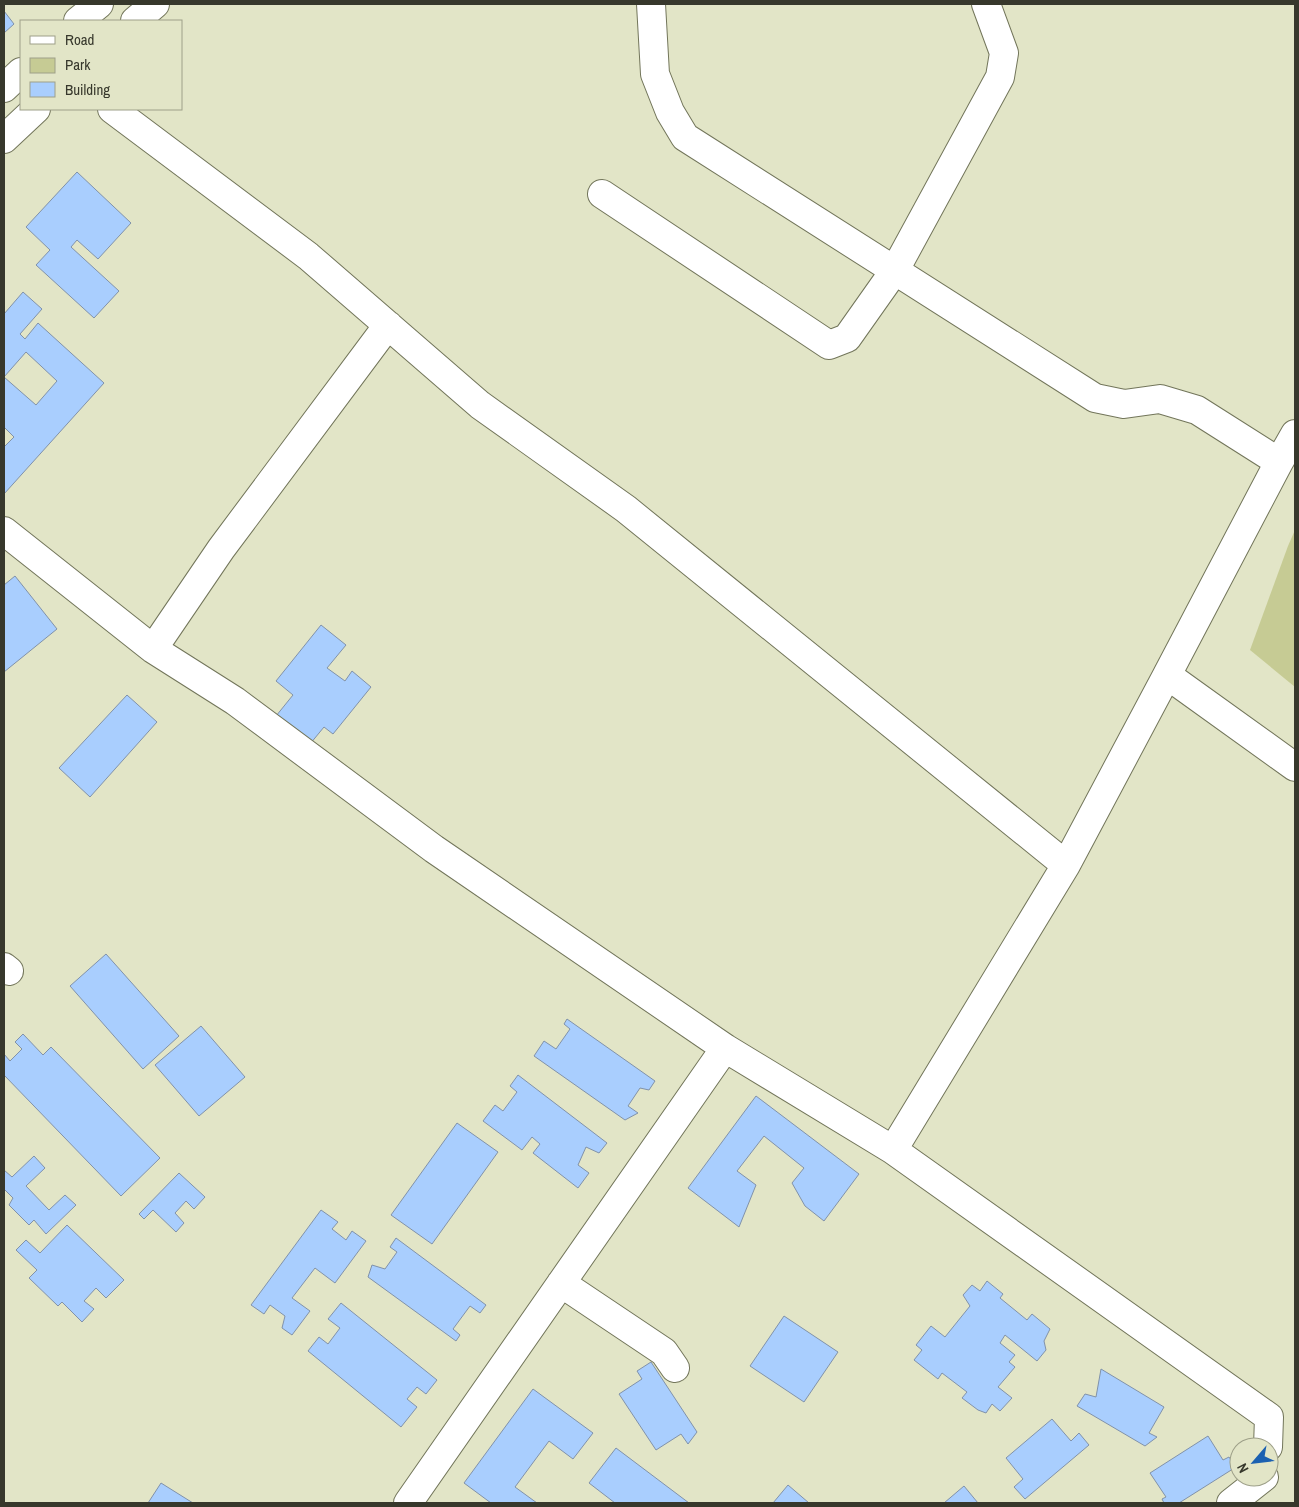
<svg xmlns="http://www.w3.org/2000/svg" width="1299" height="1507" font-family="'Archivo Narrow',sans-serif">
<rect width="100%" height="100%" fill="#e2e5c7"/>
<path fill="#c6cb94" d="M1295,530v157l-45,-37 38,-104z"/>
<path fill="#a9cefe" stroke="#8192a9" fill-rule="evenodd" d="M4,11l10,13 -10,9z
M77,172l54,51 -33,36 -21,-19 -6,7 48,44 -25,27 -58,-53 14,-15 -24,-23z
M23,292l19,17 -22,25 5,5 13,-16 66,60 -100,111v-47l10,-10 -10,-10v-113zM26,352l31,29 -21,24 -32,-28z
M15,576l42,53 -53,43v-87z
M321,625l25,20 -19,23 18,13 7,-10 19,16 -38,47 -9,-7 -14,17 -34,-28 17,-21 -17,-14z
M127,695l30,27 -67,75 -31,-29z
M106,954l73,82 -36,33 -73,-83z
M567,1019l88,62 -6,9 -9,-2 -12,18 10,7 -13,7 -91,-64 10,-15 12,8 14,-20 -6,-5z
M201,1026l44,51 -46,39 -44,-51z
M23,1034l20,21 8,-8 109,111 -39,38 -117,-121v-21l6,7 12,-12 -7,-7z
M518,1075l89,68 -8,10 -13,-6 -8,18 11,8 -11,15 -45,-35 7,-9 -8,-7 -10,13 -39,-29 12,-16 8,6 14,-19 -7,-6z
M756,1096l103,78 -35,47 -19,-15 -13,-23 12,-15 -40,-32 -27,35 19,14 -17,42 -51,-39z
M457,1123l41,29 -66,92 -41,-29z
M34,1156l11,12 -19,18 23,24 16,-15 11,10 -30,29 -12,-14 -5,5 -20,-20 4,-7 -9,-9v-19l8,7z
M179,1173l26,24 -11,12 -8,-8 -11,12 9,10 -8,9 -23,-22 -9,9 -5,-5z
M321,1210l17,12 -6,7 14,11 6,-9 14,10 -31,42 -20,-15 -23,30 18,13 -18,24 -10,-7 3,-12 -15,-11 -6,9 -13,-9z
M67,1225l57,55 -18,18 -10,-10 -12,13 10,8 -12,13 -20,-20 -4,4 -29,-28 8,-8 -21,-20 10,-10 14,13z
M396,1238l90,67 -6,8 -10,-7 -17,23 7,6 -4,6 -88,-64 4,-12 13,4 12,-17 -7,-5z
M987,1281l16,13 -3,4 27,22 5,-6 18,15 -6,12 2,9 -9,11 -32,-26 -5,8 15,12 -6,7 6,5 -17,20 14,11 -12,13 -8,-7 -6,9 -8,-3 -16,-12 5,-6 -25,-19 -4,6 -24,-19 8,-10 -6,-5 15,-19 14,11 25,-31 -7,-11 9,-10 8,6z
M341,1303l96,77 -11,14 -9,-7 -10,12 10,8 -16,20 -93,-76 11,-14 9,7 12,-16 -12,-9z
M784,1316l54,36 -34,50 -54,-36z
M651,1362l46,70 -9,12 -7,-10 -25,16 -37,-56 23,-15 -5,-8z
M1101,1369l63,38 -15,26 8,4 -12,9 -68,-40 8,-12 11,3z
M533,1389l60,44 -20,26 -24,-18 -34,46 22,16h-46l-27,-20z
M1052,1419l19,22 8,-8 10,12 -64,54 -11,-12 9,-8 -17,-21z
M1208,1436l15,24 6,-3 7,10 -57,36h-15l-2,-4 4,-2 -16,-24z
M616,1448l73,55h-74l-26,-20z
M161,1483l32,20h-45z
M788,1485l21,18h-36z
M964,1486l14,17h-34z"/>
<g fill="none" stroke-linecap="round" stroke-linejoin="round">
<defs>
<path id="minor" d="M651,4l4,70 15,38 15,25 410,261 29,6 36,-5 37,11 82,52
M78,21l21,-17
M135,21l20,-17
M4,88l17,-16
M112,109l196,147 172,149 146,104 440,356 101,-190
M4,139l32,-30
M602,194l227,151 18,-7 48,-68 105,-193 4,-24 -18,-49
M1295,434l-16,28 -112,213 128,92
M4,531l149,118 82,52 199,148 291,199
M153,649l68,-100 167,-224
M4,967l5,4
M893,1150l376,267 -1,30
M561,1283l103,69 11,16
M408,1503l317,-455 168,102 173,-285
M1231,1503l33,-26"/>
</defs>
<use href="#minor" stroke="#72755a" stroke-width="30"/>
<use href="#minor" stroke="#fff" stroke-width="28"/>
</g>
<rect width="1299" height="1507" fill="none" stroke="#37382c" stroke-width="10"/>
<rect x="20" y="20" width="162" height="90" fill="#e2e5c7" stroke="#9ea089"/>
<rect x="30" y="36" width="25" height="8" fill="#ffffff" stroke="#9ea089"/>
<text x="65" y="45" font-size="15" fill="#37382c">Road</text>
<rect x="30" y="58" width="25" height="15" fill="#c6cb94" stroke="#9ea089"/>
<text x="65" y="70" font-size="15" fill="#37382c">Park</text>
<rect x="30" y="82" width="25" height="15" fill="#a9cefe" stroke="#9ea089"/>
<text x="65" y="95" font-size="15" fill="#37382c">Building</text>
<g transform="translate(1254 1462) rotate(242)"><circle r="24" fill="#e2e5c7" stroke="#9ea089"/>
<path d="M0-4L9 19L0 12L-9 19Z" fill="#1c61b1"/>
<text y="-8" font-size="14" font-weight="bold" text-anchor="middle" fill="#37382c">N</text>
</g>
</svg>
